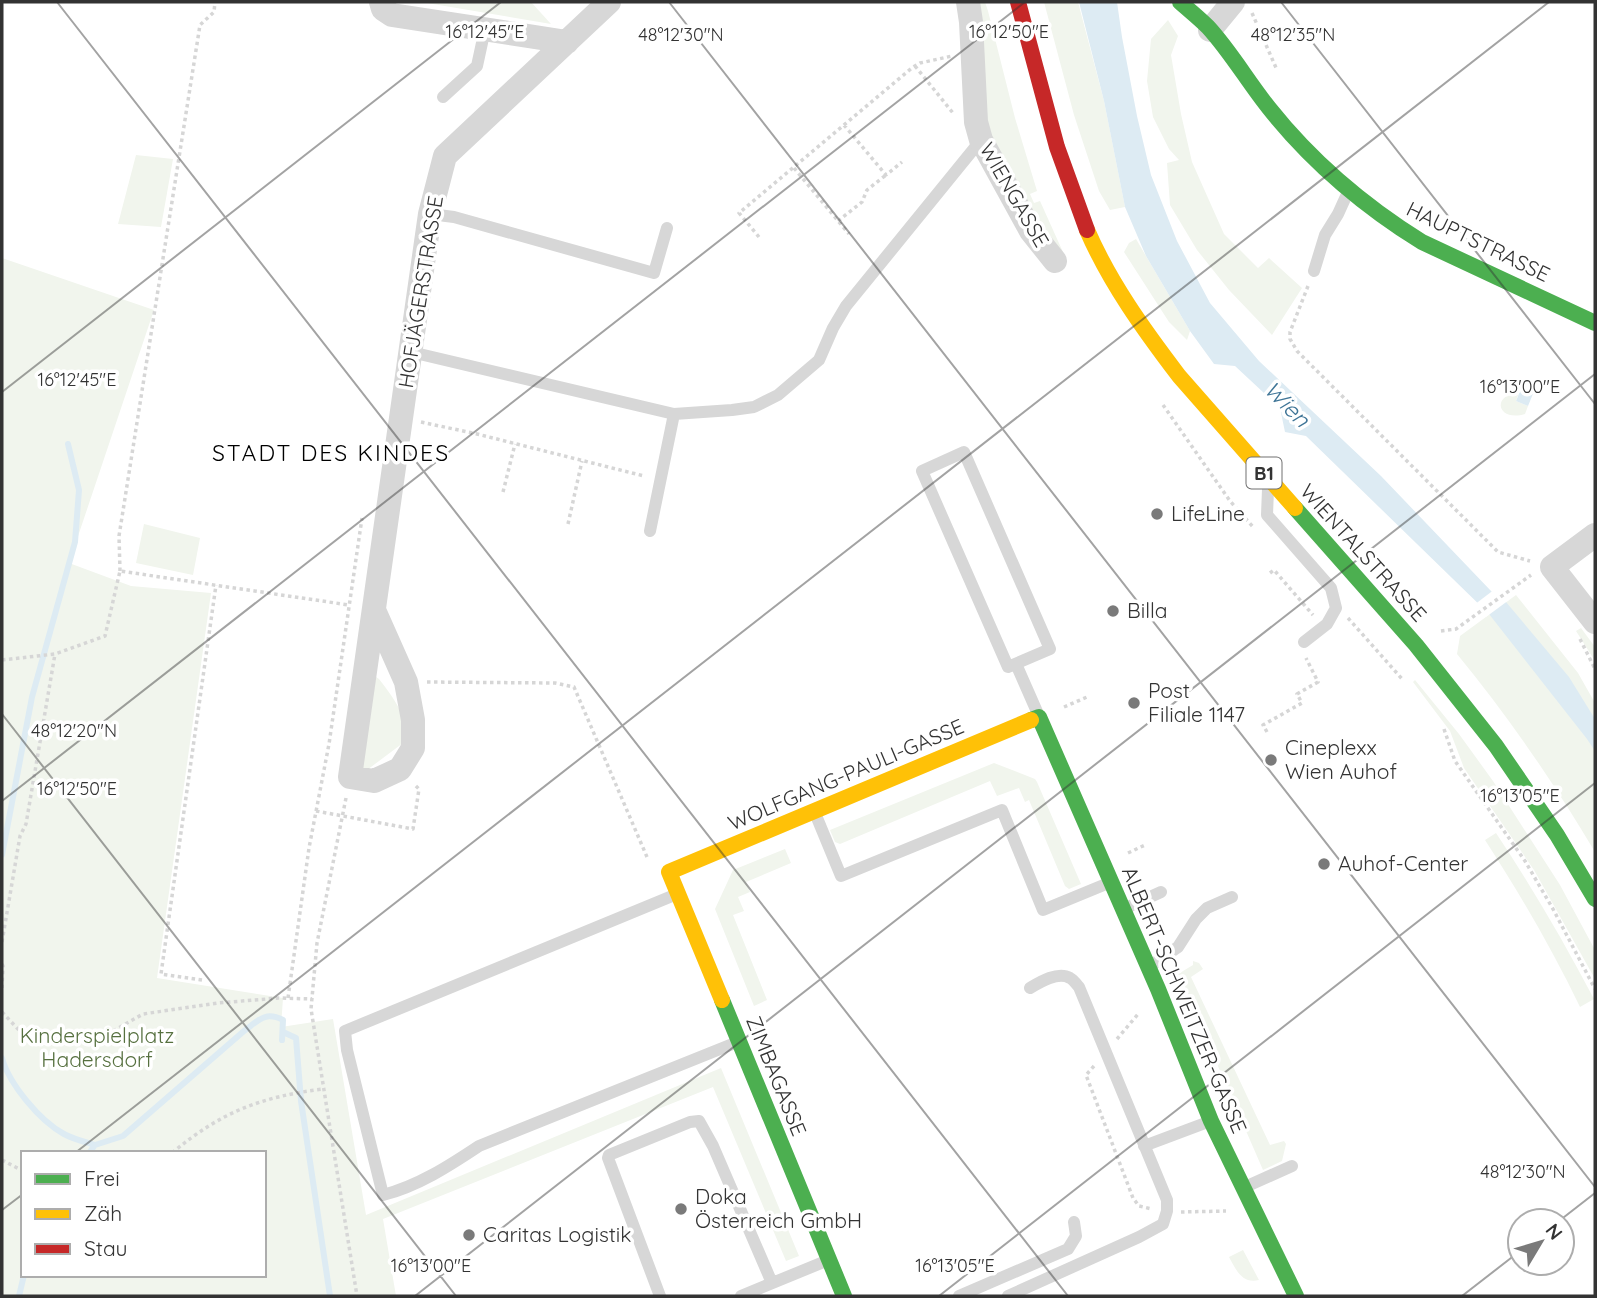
<svg xmlns="http://www.w3.org/2000/svg" width="1597" height="1298" font-family="Quicksand,sans-serif">
<rect width="100%" height="100%" fill="#fff"/>
<path fill="#f1f5ed" fill-rule="evenodd" d="M421,2h110l20,22z
M977,2h8l3,9 27,107 22,73 -7,3 4,9 6,-2 27,60 -3,2 -77,-129z
M1044,2h34l26,99 21,106 -15,3 -11,-19 -25,-76z
M1168,20l10,16 -7,19 10,59 11,48 32,72 34,34 11,-10 33,30 -30,47 -43,-45 -32,-40 -27,-45 -3,-42 12,-3 -10,-11 -16,-32 -6,-36 4,-42z
M136,155l37,4 -12,68 -43,-3z
M1136,239l54,92 -3,9 -18,-18 -45,-70 5,-9z
M2,258l152,52 -85,253 62,23 80,7 -54,385 126,20 -2,29 52,-8 33,196 355,-147 78,188 -13,5 -73,-174 -330,132 13,77h-394zM23,1153h241v122h-241z
M1519,392l-3,9 12,5 -3,8c-27,8 -35,-18 -6,-22z
M144,524l56,14 -7,37 -57,-12z
M1516,595l62,78 17,30v149c-41,-69 -87,-136 -138,-198l3,-18z
M1581,628l14,19v14l-19,-30z
M376,677l3,2c11,14 33,43 28,61l-40,30 -8,-1z
M1415,680l44,54 34,47 67,104 35,65v29l-61,-109 -70,-102 -14,-37 -37,-49z
M994,763l41,16 2,3 44,102 -12,5 -4,-3 -36,-86 -4,2 -6,-14 -22,8 -7,-15 -150,63 -5,-2 -5,-12z
M1496,833c36,54 68,109 98,166l-14,8c-28,-58 -60,-113 -95,-167z
M785,849l6,14 -45,19 4,10 -12,5 6,14 -11,4 34,85 -13,6 -39,-97 18,-39z
M1193,961l6,2 4,6 -12,8 79,168 14,-4 2,3 -4,17 -19,9 -85,-196 15,-9z
M1243,1250l16,30c-17,4 -23,-10 -30,-23z"/>
<path fill="#ddebf3" d="M1079,2h38l5,35 15,79 14,59 26,66 33,62 49,58 122,115 111,116 14,10 63,75 26,42v32l-8,-12 -98,-125 -183,-178 -21,-4 -5,-24 -45,-42 -21,-2 -24,-33 -44,-75 -21,-49 -21,-106z
M1525,379l12,5 -9,22 -12,-5z"/>
<path fill="#fff" d="M1495,589l14,11 -23,17 -12,-12z"/>
<g fill="none" stroke-linecap="round" stroke-linejoin="round">
<path stroke="#ddebf3" stroke-width="6" d="M2,855l30,-158 43,-155 4,-52 -11,-46
M283,1032l13,6 5,63 29,195
M2,1058c7,26 38,63 62,76 9,5 21,8 31,11
M89,1153l6,-8 28,-9 121,-105c15,-11 21,-20 39,-11l-1,20
M19,1296l5,-21"/>
<path stroke="#d6d6d6" stroke-width="3.5" stroke-dasharray="3.5 3.5" stroke-linecap="butt" d="M1252,13l25,57
M915,66l38,47
M844,125l42,50 16,-13
M794,168l55,66
M838,221l24,-19 5,-12 19,-15
M759,237l-20,-24 174,-146 7,-4 32,-7
M1308,286l-18,46v7l7,12 201,201 32,9
M1163,405l67,96 24,27
M421,422l56,12 167,42
M503,492l12,-48
M568,524l14,-63
M120,571l-1,-35 81,-511 14,-13 1,-10
M1270,573l4,-3 39,45
M1348,618l55,62
M1441,631l15,-2 75,-54
M1580,639l15,30
M2,660l53,-6 50,-18 15,-65 229,34
M427,682l128,1 19,4 73,170
M1064,707l23,-10
M1444,729l11,32 70,100 28,48 42,80
M1267,732l-4,-7 39,-22 -5,-9 21,-12 -12,-24
M346,798l-29,145 -6,66 46,287
M316,811l97,18 6,-40 -4,-4
M1128,853l17,-8
M2,942l18,-106 6,-12 29,-170
M2,964l1,2 -1,22
M202,980l-41,-6 55,-389
M288,998l21,-150 20,-104 33,-226
M2,1012l29,31 77,-9 35,-20 75,-11 61,-5 33,1
M1117,1039l22,-26
M1094,1066l-8,9 47,123 6,8 13,3
M172,1153c49,-41 88,-56 151,-64
M2,1160l21,11
M1181,1212l45,-1"/>
<path stroke="#d7d7d7" stroke-width="12" d="M443,97l34,-31 8,-37
M430,214l24,3 200,56 13,-45
M1314,271l11,-36 13,-21 10,-22
M411,352l263,62 -24,117
M674,414l58,-4 22,-3 24,-12 41,-35 14,-32 13,-22 135,-166
M964,452l86,197 -42,18 -86,-196z
M1268,489l-1,26 64,73 5,20 -9,16 -23,18
M1016,664l22,50
M815,813l26,63 161,-66 41,100 68,-28
M677,894l-332,137 2,19 36,145c35,-9 66,-29 96,-49l256,-103
M1126,908l35,-16
M1152,965l26,-18 18,-28 11,-11 25,-11
M1144,1146l64,-24
M1245,1187l47,-21
M660,1296l-52,-138 1,-3 81,-33 9,-1 14,25 59,137
M741,1296l85,-35
M959,1296l109,-47 8,-13 -2,-14
M1008,1296l131,-59 24,-13 4,-13v-11l-88,-213c-3,-3 -5,-7 -9,-9 -12,-7 -30,4 -40,10"/>
<path stroke="#d7d7d7" stroke-width="24" d="M381,2l2,7 9,6 175,27
M968,2l3,20 5,100 5,18 50,91 24,30
M1210,30l23,-28
M1595,535l-43,32 43,55
M374,610l32,72 7,38v28l-13,21 -26,12 -24,-4 80,-563 15,-58 164,-154"/>
<path stroke="#4caf50" stroke-width="16" d="M1180,2c9,8 19,16 28,25 23,25 40,55 61,81 43,54 95,98 153,134l173,81
M1295,508l121,137 80,101 61,89 38,64
M1031,720l8,-3 119,272 53,132 85,175
M722,1000l122,296"/>
<path stroke="#ffc107" stroke-width="16" d="M1087,230c23,53 57,100 92,146l116,132
M722,1000l-53,-128 362,-152"/>
<path stroke="#c62828" stroke-width="16" d="M1018,2l39,145 30,83"/>
</g>
<path fill="none" stroke="#333" stroke-width="2" stroke-opacity="0.45" d="M57,2l1011,1294M669,2l926,1185M1281,2l314,402M2,392l499,-390M2,714l454,582M2,801l1023,-799M75,1153l1474,-1151M2,1210l21,-16M1559,1221l36,-28M415,1296l1180,-922M939,1296l656,-513M1462,1296l58,-45"/>
<g fill="#7a7a7a" stroke="#fff" stroke-width="2.5">
<circle cx="1157" cy="514" r="7"/>
<circle cx="1113" cy="611" r="7"/>
<circle cx="1134" cy="703" r="7"/>
<circle cx="1271" cy="760" r="7"/>
<circle cx="1324" cy="864" r="7"/>
<circle cx="681" cy="1209" r="7"/>
<circle cx="469" cy="1235" r="7"/>
</g>
<g text-anchor="middle" stroke-width="7" stroke-linejoin="round" paint-order="stroke">
<rect fill="#fff" stroke="#707070" stroke-width="2" x="1246.5" y="457.5" width="35" height="31" rx="5"/>
<g font-size="19" font-weight="bold" fill="#333">
<text x="1264" y="480">B1</text>
</g>
<g font-size="21" fill="#333" stroke="#fff">
<text transform="translate(1014 195) rotate(60)" y="7">WIENGASSE</text>
<text transform="translate(1478 242) rotate(26)" y="7">HAUPTSTRASSE</text>
<text transform="translate(421 292) rotate(-81)" y="7">HOFJÄGERSTRASSE</text>
<text transform="translate(1363 553) rotate(48)" y="7">WIENTALSTRASSE</text>
<text transform="translate(846 775) rotate(-23)" y="7">WOLFGANG-PAULI-GASSE</text>
<text transform="translate(1184 1000) rotate(67)" y="7">ALBERT-SCHWEITZER-GASSE</text>
<text transform="translate(776 1076) rotate(68)" y="7">ZIMBAGASSE</text>
</g>
<g font-size="21" fill="#333" stroke="#fff" text-anchor="start">
<text x="1171" y="521">LifeLine</text>
<text x="1127" y="618">Billa</text>
<text x="1148" y="698">Post<tspan x="1148" dy="24">Filiale 1147</tspan></text>
<text x="1285" y="755">Cineplexx<tspan x="1285" dy="24">Wien Auhof</tspan></text>
<text x="1338" y="871">Auhof-Center</text>
<text x="695" y="1204">Doka<tspan x="695" dy="24">Österreich GmbH</tspan></text>
<text x="483" y="1242">Caritas Logistik</text>
</g>
<g font-size="21" fill="#56703f" stroke="#fff">
<text x="97" y="1043">Kinderspielplatz<tspan x="97" dy="24">Hadersdorf</tspan></text>
</g>
<g font-size="23" font-style="italic" fill="#3f7597" stroke="#fff">
<text transform="translate(1287 404) rotate(45)" y="8">Wien</text>
</g>
<g font-size="23" letter-spacing="2" fill="#000" stroke="#fff">
<text x="331" y="461">STADT DES KINDES</text>
</g>
</g>
<g font-size="18" text-anchor="middle" fill="#333" stroke="#fff" stroke-width="7" stroke-linejoin="round" paint-order="stroke">
<text x="485" y="38">16°12'45"E</text>
<text x="1009" y="38">16°12'50"E</text>
<text x="1293" y="41">48°12'35"N</text>
<text x="681" y="41">48°12'30"N</text>
<text x="77" y="386">16°12'45"E</text>
<text x="1520" y="393">16°13'00"E</text>
<text x="74" y="737">48°12'20"N</text>
<text x="77" y="795">16°12'50"E</text>
<text x="1520" y="802">16°13'05"E</text>
<text x="1523" y="1178">48°12'30"N</text>
<text x="431" y="1272">16°13'00"E</text>
<text x="955" y="1272">16°13'05"E</text>
</g>
<rect width="1597" height="1298" fill="none" stroke="#333333" stroke-width="7"/>
<rect x="21" y="1151" width="245" height="126" fill="#ffffff" stroke="#adadad" stroke-width="2"/>
<rect x="35" y="1174" width="35" height="10" fill="#4caf50" stroke="#adadad" stroke-width="2"/>
<text x="84" y="1186" font-size="21" fill="#333333">Frei</text>
<rect x="35" y="1209" width="35" height="10" fill="#ffc107" stroke="#adadad" stroke-width="2"/>
<text x="84" y="1221" font-size="21" fill="#333333">Zäh</text>
<rect x="35" y="1244" width="35" height="10" fill="#c62828" stroke="#adadad" stroke-width="2"/>
<text x="84" y="1256" font-size="21" fill="#333333">Stau</text>
<g transform="translate(1541 1242) rotate(52)"><circle r="33" fill="#ffffff" stroke="#adadad" stroke-width="2"/>
<path d="M0-5L12 26L0 18L-12 26Z" fill="#7a7a7a"/>
<text y="-10" font-size="19" font-weight="bold" text-anchor="middle" fill="#333333">N</text>
</g>
</svg>
